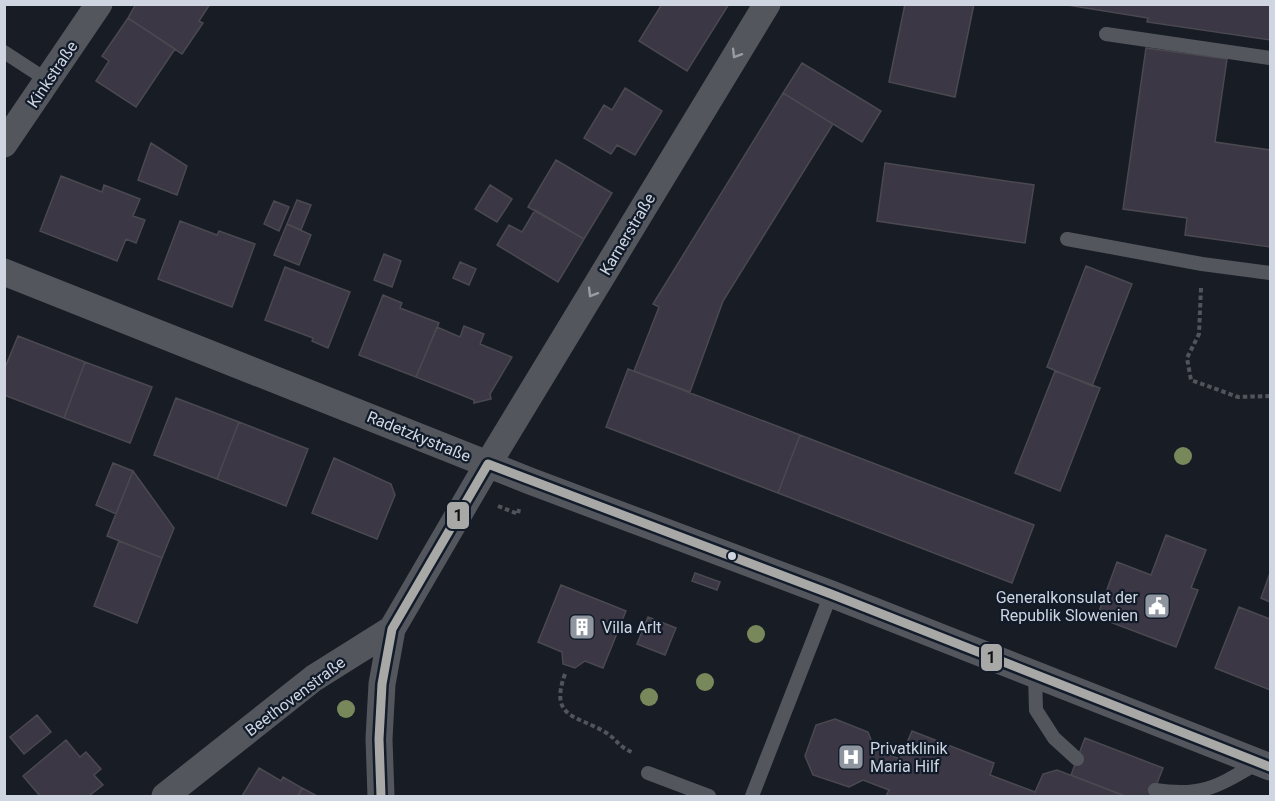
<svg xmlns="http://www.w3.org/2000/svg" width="1275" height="801" font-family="Roboto,sans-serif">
<rect width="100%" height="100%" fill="#181c24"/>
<path fill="#3b3744" stroke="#4a4950" stroke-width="1.5" d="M136,4h74l-11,17 4,2 -21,31 -54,-36z
M662,4h67l-42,67 -48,-30z
M905,4h69l-19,93 -66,-15z
M1061,4h209v36l-123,-18 1,-4z
M128,18l47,31 -39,58 -40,-26 13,-20 -7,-5z
M1146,48l81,11 -12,83 55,8v97l-85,-12 2,-17 -64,-9z
M802,63l79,48 -19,31 -79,-49z
M625,88l37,23 -27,44 -18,-10 -6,9 -27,-16 20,-33 8,5z
M783,93l50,31 -110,177 -33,91 -56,-21 25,-64 -6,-3z
M151,143l36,23 -10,29 -39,-15z
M556,160l56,33 -28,46 -56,-32z
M885,163l149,22 -9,58 -148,-22z
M61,176l41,16 2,-7 36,14 -7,17 12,4 -9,23 -10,-4 -9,22 -77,-30z
M490,185l22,14 -15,23 -22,-13z
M297,200l14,5 -10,25 -14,-6z
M274,201l15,6 -10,24 -15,-7z
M535,210l49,29 -26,43 -61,-37 12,-20 13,7z
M180,221l37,14 2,-4 36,13 -23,63 -74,-28z
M287,224l24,11 -12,30 -25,-10z
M384,254l17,7 -9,26 -18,-7z
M460,262l16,7 -7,16 -16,-7z
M1086,266l46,18 -40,102 -45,-19z
M285,267l65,25 -22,56 -16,-7 1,-3 -48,-18z
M383,295l19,8 -2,5 39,15 -23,54 -57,-22z
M464,326l20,8 -4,10 32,13 -22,37 1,5 -17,4v-3l-58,-23 21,-50 23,10z
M18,336l67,26 -21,56 -60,-23v-25z
M85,362l67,25 -22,56 -66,-25z
M628,369l172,66 -22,58 -172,-66z
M1055,371l45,17 -40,103 -45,-18z
M176,398l63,24 -22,57 -63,-24z
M239,422l69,27 -22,57 -69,-27z
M800,435l234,90 -22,58 -234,-90z
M334,458l57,26 4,11 -18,44 -65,-26z
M113,463l20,8 -17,43 -20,-9z
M133,471l41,57 -12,30 -55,-22z
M1166,535l40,15 -15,38 7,2 -22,57 -79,-30 20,-55 34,13z
M119,541l43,17 -25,65 -43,-17z
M695,573l25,9 -3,8 -25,-9z
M1270,573v29l-9,-4z
M561,585l65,26 -23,57 -18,-7 -10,7 -12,-4 -1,-12 -24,-10z
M1239,607l31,12v71l-55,-22z
M648,617l28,11 -11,27 -28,-11z
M37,715l14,17 -27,22 -14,-17z
M835,719l33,13 7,18 25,9 12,-28 82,32 -4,12 45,17 8,-18 14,-4 68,26h-239l3,-6 -26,-10 -14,7 -36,-12 -8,-19 11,-31z
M1085,738l78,30 -11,28h-27l-54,-21z
M66,740l14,17 6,-5 15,17 -7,6 9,10 -14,11h-49l-17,-20z
M259,768l22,13 2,-4 19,11 -4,8h-56z
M302,788l15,8h-19z"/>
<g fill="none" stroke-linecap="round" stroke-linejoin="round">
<path stroke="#51545a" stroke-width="4" stroke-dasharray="4.5 3" stroke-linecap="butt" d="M1201,288l-2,46 -12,24 4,22 47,17 32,-1
M498,506l20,8 1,-5
M565,674c-16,44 11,41 40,58 12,7 13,15 29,21"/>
<path stroke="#53575d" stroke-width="14" d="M1106,34l164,24
M4,52l43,28
M1067,239l135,25 68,9
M1035,675l1,35 18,28 23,21
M648,773l61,23
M1155,790c49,7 63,-4 104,-28
M752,796l79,-202"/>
<path stroke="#53575d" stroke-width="27" d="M4,144l95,-140
M4,272l526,209 301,113 439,173
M165,796l149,-118 78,-49 96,-165 279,-460
M381,796l-2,-57 3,-55 10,-55"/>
<defs>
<path id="bus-1" d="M381,796l-2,-57 3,-55 10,-55 96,-165 343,130 439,173"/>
</defs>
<use href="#bus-1" stroke="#121b2a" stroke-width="14"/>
<use href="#bus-1" stroke="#a8a8a7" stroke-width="9"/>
</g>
<g fill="#79885a">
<circle cx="1183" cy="456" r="9"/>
<circle cx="756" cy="634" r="9"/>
<circle cx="705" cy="682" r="9"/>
<circle cx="649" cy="697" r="9"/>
<circle cx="346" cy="709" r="9"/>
</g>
<defs><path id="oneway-chevron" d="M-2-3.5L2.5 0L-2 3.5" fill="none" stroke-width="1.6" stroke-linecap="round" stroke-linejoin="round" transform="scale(1.5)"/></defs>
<g stroke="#979da6">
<use href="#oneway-chevron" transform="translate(736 54) rotate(121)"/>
<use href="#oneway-chevron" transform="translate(592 293) rotate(121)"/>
</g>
<defs>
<symbol id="civic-square" viewBox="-11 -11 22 22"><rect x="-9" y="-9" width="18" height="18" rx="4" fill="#8f959f" stroke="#121b2a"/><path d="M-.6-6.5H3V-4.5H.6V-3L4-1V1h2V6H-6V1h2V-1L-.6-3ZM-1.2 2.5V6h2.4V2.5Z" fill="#fff"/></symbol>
<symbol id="building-square" viewBox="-11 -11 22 22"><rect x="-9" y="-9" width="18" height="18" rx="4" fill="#8f959f" stroke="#121b2a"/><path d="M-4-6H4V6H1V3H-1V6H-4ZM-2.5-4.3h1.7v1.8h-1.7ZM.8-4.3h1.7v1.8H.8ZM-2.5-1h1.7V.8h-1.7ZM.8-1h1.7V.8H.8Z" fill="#fff"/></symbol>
<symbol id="hospital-square" viewBox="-11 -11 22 22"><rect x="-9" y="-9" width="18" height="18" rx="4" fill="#8f959f" stroke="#121b2a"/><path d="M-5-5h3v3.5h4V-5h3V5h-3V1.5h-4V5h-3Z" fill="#fff"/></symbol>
</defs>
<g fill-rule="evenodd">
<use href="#civic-square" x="1142" y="591" width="30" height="30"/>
<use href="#building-square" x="567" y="612" width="30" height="30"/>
<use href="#hospital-square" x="836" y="742" width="30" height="30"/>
</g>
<circle fill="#cfd6e1" stroke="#121b2a" stroke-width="2" cx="732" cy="556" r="5"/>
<g text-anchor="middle" stroke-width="4.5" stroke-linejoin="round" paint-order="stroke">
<g font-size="16" fill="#cfd6e1" stroke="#121b2a">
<text transform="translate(52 74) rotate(-56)" y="6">Kinkstraße</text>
<text transform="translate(627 234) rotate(-59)" y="6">Karnerstraße</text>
<text transform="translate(419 436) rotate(22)" y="6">Radetzkystraße</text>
<text transform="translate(295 696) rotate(-37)" y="6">Beethovenstraße</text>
</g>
<g font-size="16" fill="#cfd6e1" stroke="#121b2a" text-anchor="start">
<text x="1138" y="603" text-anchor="end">Generalkonsulat der<tspan x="1138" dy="18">Republik Slowenien</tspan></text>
<text x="602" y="633">Villa Arlt</text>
<text x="870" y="754">Privatklinik<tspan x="870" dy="18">Maria Hilf</tspan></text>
</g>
</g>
<g stroke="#121b2a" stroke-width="2">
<rect x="446" y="501" width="24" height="29" rx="6" fill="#a8a8a7"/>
<rect x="980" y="643" width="23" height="29" rx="6" fill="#a8a8a7"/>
</g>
<g font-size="16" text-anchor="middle" font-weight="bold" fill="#111">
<text x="458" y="521">1</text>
<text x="991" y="663">1</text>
</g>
<rect width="1275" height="801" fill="none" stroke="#cfd6e1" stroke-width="12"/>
</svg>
